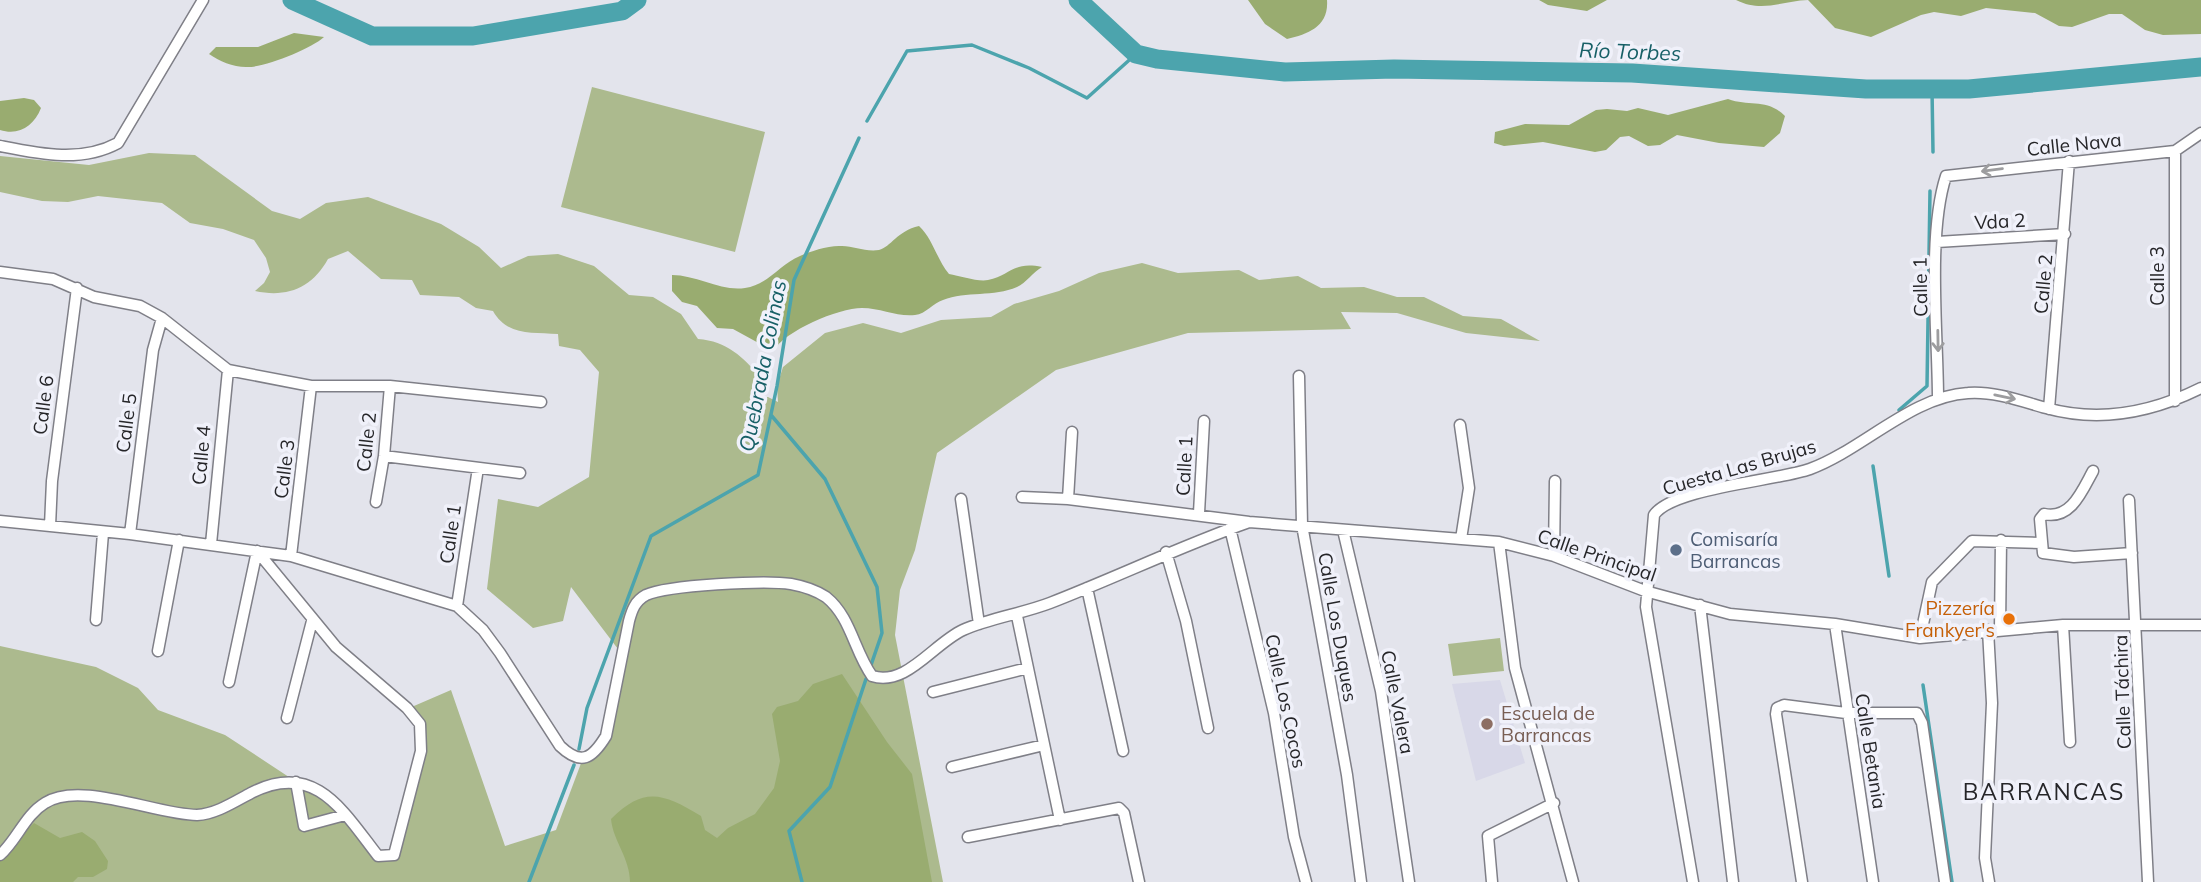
<svg xmlns="http://www.w3.org/2000/svg" width="2201" height="882" font-family="Mulish,sans-serif">
<rect width="100%" height="100%" fill="#e3e4ec"/>
<path fill="#d8d8e8" d="M1500,680l25,83 -49,18 -24,-97z"/>
<path fill="#acba8e" d="M592,87l173,45 -30,120 -174,-45z
M149,153l46,2 77,56 28,8 26,-16 42,-6 73,27 38,23 22,21 27,-12 30,-2 36,12 35,29 24,2 28,17 17,25c29,2 45,18 63,39v13l-5,7 12,-1 10,5 -1,-16 6,-19 42,-34 38,-10 38,10 40,-13 50,-3 23,-13 45,-13 40,-18 43,-10 36,10 61,-3 20,10 39,-4 23,12 43,-1 33,10h27l39,19 38,3 39,22 -74,-8 -69,-20 -56,-1 10,17 -163,4 -132,37 -119,83 -22,97 -15,40 -5,45 48,247h-943v-236l96,21 42,21 20,22 67,25 70,46 18,4 65,70 18,-5 21,-100 2,-26 -12,-15 44,-19 54,156 51,-16 27,-72 22,-23 16,-82 -50,-66 -8,34 -30,7 -46,-39 11,-90 40,8 51,-30 10,-105 -19,-22 -21,-4 -1,-12c-26,-2 -51,2 -65,-23l-17,-3 -17,-11 -39,-2 -8,-15 -31,-1 -33,-28 -20,8c-16,29 -41,39 -73,32l9,-8 6,-11 -4,-14 -12,-18 -31,-11 -33,-6 -28,-20 -64,-7 -30,6 -26,-1 -42,-9v-36l89,9z
M1500,638l4,33 -51,5 -5,-32z"/>
<path fill="#99ac70" d="M1248,0h79c2,26 -18,34 -40,39l-22,-15z
M1539,0h68l-20,11 -39,-6z
M1736,0h465v34l-38,1 -18,-5 -23,-16h-13l-37,13 -13,-1 -24,-13 -49,-5 -25,8 -27,-4 -13,3 -50,22 -36,-9 -27,-28c-26,1 -46,13 -72,0z
M294,33l30,4c-13,12 -60,31 -78,30 -13,0 -27,-6 -37,-13l7,-7h42z
M24,98l10,2 7,8c-7,18 -22,28 -41,22v-29z
M1728,99c22,8 39,-1 57,17l-5,17 -16,14 -45,-4 -42,-8 -17,10 -12,1 -19,-10 -9,1 -14,13 -11,2 -52,-10 -39,4 -10,-3 1,-11 30,-8 44,1 27,-15 11,-1 20,2 11,-3 30,7z
M919,226c14,13 17,32 30,48 11,2 29,8 39,6 23,-5 25,-19 54,-13 -9,5 -16,16 -25,20 -23,10 -51,4 -74,13 -10,3 -17,14 -28,15 -18,2 -34,-7 -53,-7 -24,0 -77,23 -89,43l-40,-22 -16,-1 -20,-22 -15,-4 -10,-11v-16c25,0 50,17 73,13 23,-3 35,-24 55,-32 11,-5 29,-11 42,-10 12,0 23,6 37,4 12,-3 18,-19 40,-24z
M842,674l45,68 25,32 20,108h-302c0,-24 -17,-41 -19,-63 33,-33 52,-26 90,-3l4,14 12,8 11,-10 27,-14 19,-26 6,-27 -8,-47 5,-7 21,-6 15,-17z
M34,823l26,15 22,-6 13,9 13,20 -1,8 -14,8h-15l-5,5h-73v-27z"/>
<g fill="none" stroke-linecap="round" stroke-linejoin="round">
<path stroke="#4ca4ad" stroke-width="3.5" d="M1932,89l1,63
M867,121l40,-70 65,-6 57,23 58,30 49,-44
M1899,410l28,-24 3,-195
M771,415l54,64 52,108 5,46 -12,35
M1873,466l16,110
M1923,685l29,197
M579,749l8,-41 64,-172 107,-61 19,-89 17,-106 65,-142
M529,882l45,-117
M802,882l-13,-51 41,-44 36,-108"/>
<path stroke="#4ca4ad" stroke-width="19" d="M292,0l80,36h101l149,-25 15,-11
M1078,0l58,54 21,5 128,13 109,-3 238,4 234,16h103l232,-22"/>
<defs>
<path id="minor" d="M0,146c40,8 81,17 118,-3l85,-143
M2175,151v250
M1937,242l128,-8
M0,272l53,7 41,18 46,9 22,12 66,52 83,16h79l151,16
M1299,376l3,149 45,250 14,107
M1938,399c0,-63 -11,-165 8,-223l229,-25 26,-18
M2049,409l20,-248
M1460,425l9,63 -8,51
M384,456l136,17
M2093,471c-11,20 -22,49 -49,43l-4,5 3,34 31,4 58,-4
M1022,497l46,2 181,23 250,20 55,14 91,35 85,23 105,10 85,14 143,-13h138
M961,499l18,125
M1068,499l4,-67
M2129,500l19,382
M376,502l8,-46 6,-70
M1199,513l5,-92
M0,521l130,13 161,22 166,50 26,24 17,23 60,93c21,20 32,13 46,-10l23,-115c3,-11 6,-20 17,-26 22,-10 120,-15 145,-11 11,2 26,7 35,13 25,20 28,54 46,79 34,11 61,-32 91,-46 27,-12 58,-16 87,-27 67,-26 131,-57 199,-81
M50,526l2,-45 25,-193
M1230,528l44,185 20,124 12,45
M1343,530l38,161 28,191
M130,534l23,-184 9,-32
M1499,542l16,126 58,214
M211,544l17,-174
M1166,552l20,69 22,107
M291,556l20,-170
M1554,556l1,-75
M1087,588l36,163
M1700,605l33,277
M457,606l21,-138
M1017,616l43,204
M96,620l7,-87
M1835,624l38,258
M2063,625l7,117
M2000,629l1,-89
M1988,630l4,73 -7,155 4,24
M1920,638l12,-56 40,-41 69,2
M158,651l21,-111
M229,682l28,-131
M933,692l95,-24
M287,718l25,-97
M952,767l92,-22
M296,782l8,44 41,-11
M968,837l151,-29 5,5 15,69
M0,855c17,-15 25,-40 45,-52 35,-23 112,12 152,12 19,-1 37,-13 54,-22 64,-33 92,18 127,63l16,-1 27,-104 -1,-27 -13,-16 -71,-61 -79,-96
M1492,882l-4,-46 66,-33
M1693,882l-47,-275 8,-92c18,-27 122,-34 156,-46 52,-19 102,-73 158,-76 26,-2 53,8 78,15 54,15 105,5 155,-20
M1802,882l-26,-168 1,-6 7,-3 62,8h71l5,10 23,159"/>
</defs>
<use href="#minor" stroke="#7f7f87" stroke-width="13"/>
<use href="#minor" stroke="#fff" stroke-width="10"/>
</g>
<defs><path id="oneway-shaft" d="M-6 0H5M1.5-3L5.5 0L1.5 3" fill="none" stroke-width="1.6" stroke-linecap="round" stroke-linejoin="round" transform="scale(1.75)"/></defs>
<g stroke="#9d9d9f">
<use href="#oneway-shaft" transform="translate(1992 170) rotate(173)"/>
<use href="#oneway-shaft" transform="translate(1938 341) rotate(89)"/>
<use href="#oneway-shaft" transform="translate(2005 397) rotate(12)"/>
</g>
<circle fill="#5c6f8a" stroke="#f0f1fa" stroke-width="2.5" cx="1676" cy="550" r="7"/>
<circle fill="#e8710a" stroke="#f0f1fa" stroke-width="2.5" cx="2009" cy="619" r="7"/>
<circle fill="#8d6e63" stroke="#f0f1fa" stroke-width="2.5" cx="1487" cy="724" r="7"/>
<g text-anchor="middle" stroke-width="7" stroke-linejoin="round" paint-order="stroke">
<g font-size="19" fill="#262629" stroke="#f0f1fa">
<text transform="translate(2074 144) rotate(-6)" y="7">Calle Nava</text>
<text transform="translate(2000 221) rotate(-3)" y="7">Vda 2</text>
<text transform="translate(2157 276) rotate(-90)" y="7">Calle 3</text>
<text transform="translate(2043 284) rotate(-85)" y="7">Calle 2</text>
<text transform="translate(1920 287) rotate(-91)" y="7">Calle 1</text>
<text transform="translate(43 405) rotate(-83)" y="7">Calle 6</text>
<text transform="translate(126 423) rotate(-83)" y="7">Calle 5</text>
<text transform="translate(366 442) rotate(-84)" y="7">Calle 2</text>
<text transform="translate(201 455) rotate(-85)" y="7">Calle 4</text>
<text transform="translate(1184 466) rotate(-87)" y="7">Calle 1</text>
<text transform="translate(1739 467) rotate(-16)" y="7">Cuesta Las Brujas</text>
<text transform="translate(284 469) rotate(-83)" y="7">Calle 3</text>
<text transform="translate(450 534) rotate(-82)" y="7">Calle 1</text>
<text transform="translate(1597 555) rotate(19)" y="7">Calle Principal</text>
<text transform="translate(1338 627) rotate(80)" y="7">Calle Los Duques</text>
<text transform="translate(2122 692) rotate(-92)" y="7">Calle Táchira</text>
<text transform="translate(1286 701) rotate(78)" y="7">Calle Los Cocos</text>
<text transform="translate(1398 702) rotate(79)" y="7">Calle Valera</text>
<text transform="translate(1871 751) rotate(81)" y="7">Calle Betania</text>
</g>
<g font-size="19" fill="#4e5e75" stroke="#f0f1fa" text-anchor="start">
<text x="1690" y="546">Comisaría<tspan x="1690" dy="22">Barrancas</tspan></text>
</g>
<g font-size="19" fill="#c56008" stroke="#f0f1fa" text-anchor="end">
<text x="1995" y="615">Pizzería<tspan x="1995" dy="22">Frankyer's</tspan></text>
</g>
<g font-size="19" fill="#785e54" stroke="#f0f1fa" text-anchor="start">
<text x="1501" y="720">Escuela de<tspan x="1501" dy="22">Barrancas</tspan></text>
</g>
<g font-size="21" font-style="italic" fill="#176067" stroke="#f0f1fa">
<text transform="translate(1630 52) rotate(2)" y="7">Río Torbes</text>
<text transform="translate(763 366) rotate(-79)" y="7">Quebrada Colinas</text>
</g>
<g font-size="23" letter-spacing="2" fill="#262629" stroke="#f0f1fa">
<text x="2044" y="800">BARRANCAS</text>
</g>
</g>
</svg>
